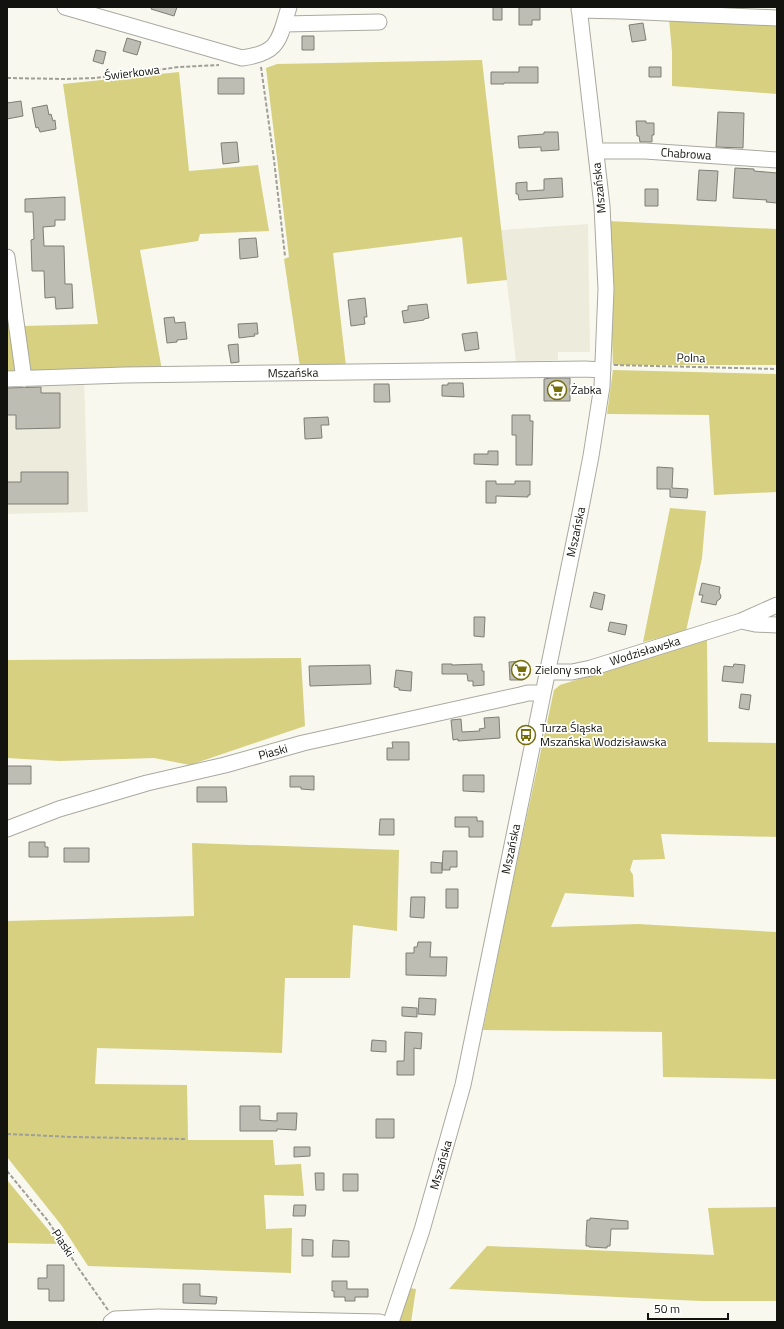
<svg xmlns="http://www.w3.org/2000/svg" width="784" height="1329" font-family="'Titillium Web',sans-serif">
<rect width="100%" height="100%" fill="#f8f8ee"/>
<path fill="#edecdc" d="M588,224l2,128h-32v8l-42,2 -15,-132z
M84,376l4,136 -81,2v-135z"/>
<path fill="#d6d080" d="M668,7h67l1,9 41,4v74l-105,-8v-34z
M482,60l25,220 -40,4 -5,-47 -129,16 13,113 -46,1 -16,-108 5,-2 -23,-189 11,-4z
M179,72l10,99 69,-6 11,66 -69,3 -2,7 -58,9 22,120 -132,3 -6,-47 74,-2 -35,-240z
M608,221l169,8v136h-164z
M7,300l13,75h-13z
M613,370l164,4v118l-63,3 -5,-80 -102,-1z
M670,508l36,3 -4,47 -16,73 -43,11z
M707,639l1,103 69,1v94l-116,-3 4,25 -32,1 -3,10 3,5 1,22 -69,-4 -14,34 87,-3 139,8v147l-114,-2 -1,-45 -179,-2 28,-140 43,-200 6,-5z
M301,658l4,68 -115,39 -36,-7 -95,3 -52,-3v-98z
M192,843l207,7 -2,81 -44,-6 -3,53h-65l-3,75 -185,-5 -2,36 92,1 1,55h85l2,25 26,-1 3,32 -40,-1 2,34 26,-1 -1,45 -203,-7 -26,-40 -55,-69v-236l187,-5z
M7,1180l53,64 -53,-1z
M777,1207v94h-77l-251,-12 38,-43 227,9 -6,-47z
M409,1288l7,1 -5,33h-12z"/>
<path fill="#bdbdb4" stroke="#7f7e76" d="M152,7h25l-3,9 -23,-7z
M493,7h9v13h-9z
M519,7h21v13h-8v5h-13z
M643,23l3,17 -14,2 -3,-17z
M302,36h12v14h-12z
M127,38l14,4 -4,13 -14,-4z
M96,50l10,2 -3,12 -10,-3z
M519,67h19v16h-34v1h-13v-12h28z
M649,67h12v10h-12z
M218,78h26v16h-26z
M21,101l2,15 -16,3v-16z
M47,105l2,10 2,-1 2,7 2,-1 1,9 -16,3 -2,-5 -2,1 -4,-20z
M718,112l26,1 -1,35 -27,-1z
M636,121h10v2h8v12h-2v7h-12l-1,-6h-2z
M544,132h14l1,18 -18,1v-4l-22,1 -1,-12 26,-2z
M237,142l2,20 -16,2 -2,-21z
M735,168l19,1v2l23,2v30l-11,-1 1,-2 -34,-2z
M699,170l19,1 -2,30 -19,-1z
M562,178l1,19 -44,3 -1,-6h-2v-11l11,-1v9l17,-1v-11z
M645,189h13v17h-13z
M65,197v23h-10v6l-12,1 1,19h20l1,38h7l1,24 -17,1 -1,-12 -10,1 -1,-27h-12l-1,-31 3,-1 -1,-27h-8v-13z
M256,238l2,19 -18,2 -1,-20z
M365,298l2,19h-3l1,7 -14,2 -3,-26z
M427,304l2,14 -5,1v1l-20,3 -2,-12 6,-1v-4z
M174,317l1,6 10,-1 2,17 -10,1v2l-10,1 -3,-25z
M257,323l1,11h-4l1,2 -16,2 -1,-14z
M477,332l2,17 -14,2 -3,-17z
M238,344l1,18 -8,1 -3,-18z
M551,378h19v23h-26v-22z
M448,383h15l1,14 -22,-1v-11h6z
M374,384h15l1,18h-16z
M41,387v6h19v35l-44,1v-14h-9v-27z
M512,415h18v6h3l-1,44h-16v-30h-4z
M328,417l1,8h-8l1,13 -17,1 -1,-21z
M488,451h10v14l-24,-1v-10h14z
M657,467l16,1 -1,20 16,1 -1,9 -17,-1v-8h-13z
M21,472h47v32h-61v-22h14z
M486,481h10v3h19v-3h15v14h-2v2l-32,-1v7h-10z
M702,583l18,4 -1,5 2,4 -1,3 -3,2 -1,4 -15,-3 2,-7h-4z
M594,592l11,3 -3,15 -12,-3z
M474,617h11l-1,20 -10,-1z
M610,622l17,3 -2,10 -17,-4z
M524,661l1,13h-2v6h-13l-1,-18z
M442,664h10v1l30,-1v7h2v14l-11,1v-5h-5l-1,-7h-25z
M734,664l11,1 -2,18 -21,-2 2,-15 9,1z
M370,665l1,19 -61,2 -1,-20z
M396,670l16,2 -1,19 -12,-1v-2l-5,-1z
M741,694l10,1 -2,15 -10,-2z
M499,717l1,21 -42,3v-2l-5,1 -2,-20 10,-1 1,13 18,-1 -1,-2 6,-1 -1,-10z
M392,742h17v18h-22v-12h6z
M7,766h24v18h-24z
M463,775h21v17l-21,-1z
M290,776h24v14l-13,-1v-2h-11z
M197,787h29l1,15h-30z
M455,817h22v4h6v16h-14v-10h-14z
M380,819h14v16h-15z
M29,842h16v5h3v10h-19z
M64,848h25v14h-25z
M443,851h14v16h-7v3h-8z
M431,862l11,1v10h-11z
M446,889h12v19h-12z
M411,897h14l-1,21 -14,-1z
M418,942h13l-1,15h17l-1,19 -40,-1v-22h8v-6h3z
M419,998l17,1 -1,16 -17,-1z
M402,1007l15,1v9l-15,-1z
M405,1032l17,1 -1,16 -7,-1v27h-17v-14h7z
M372,1040l14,1v11l-15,-1z
M240,1106h20v14l17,1v-8h20l-1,17 -19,-1v2h-37z
M376,1119h18v19h-18z
M294,1147h16v9l-16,1z
M315,1173h9v17h-8z
M343,1174h15v17h-15z
M294,1205h12l-1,11h-12z
M590,1218l38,3v8h-17l-1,17h-3v2l-18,-1v-1h-3v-9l1,-17h3z
M302,1239l11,1v16h-11z
M333,1240l16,1v16h-17z
M47,1265h17v36h-15v-12h-11v-11h9z
M332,1281h15v8h21v8h-13v4h-10v-4h-11v-6h-2z
M183,1284h17v12l17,1 -1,7 -33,-1z"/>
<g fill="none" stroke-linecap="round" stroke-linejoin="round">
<defs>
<path id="minor" d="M65,7l177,51c38,-5 37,-19 47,-51
M579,10l43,1 155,7
M284,24l95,-2
M596,151h49l132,9
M7,257l17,122
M7,379l118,-4 460,-6 18,1
M741,621l14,3 22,1
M547,672h25l19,-4 150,-47 36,-16
M7,829l52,-20 88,-26 78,-18 78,-22 217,-48 8,-2h15
M111,1322l4,-3 43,-2 222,5
M391,1322l31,-92 41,-145 117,-572 11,-57 11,-70 4,-97 -4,-83 -23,-199"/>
</defs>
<use href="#minor" stroke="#a9a9a0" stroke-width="17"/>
<path stroke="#9f9f98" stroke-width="2" stroke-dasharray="4 2" stroke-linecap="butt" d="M261,67l13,93 11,96
M7,78l58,1 30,-1 84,-11 40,-2
M614,365l163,4
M7,1134l66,3 112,2
M7,1171l41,50 31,48 29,41"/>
<use href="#minor" stroke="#fff" stroke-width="15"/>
</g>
<defs>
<symbol id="supermarket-ring" viewBox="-11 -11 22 22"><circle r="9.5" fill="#fffffe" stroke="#756e0b" stroke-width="1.5"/><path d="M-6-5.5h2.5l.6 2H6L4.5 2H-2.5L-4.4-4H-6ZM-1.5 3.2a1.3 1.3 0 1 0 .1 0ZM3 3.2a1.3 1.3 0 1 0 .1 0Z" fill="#756e0b"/></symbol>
<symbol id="bus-ring" viewBox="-11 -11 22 22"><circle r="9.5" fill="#fffffe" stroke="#756e0b" stroke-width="1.5"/><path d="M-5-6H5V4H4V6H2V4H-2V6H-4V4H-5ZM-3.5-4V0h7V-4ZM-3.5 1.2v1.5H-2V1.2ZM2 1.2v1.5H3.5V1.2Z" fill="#756e0b"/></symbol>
</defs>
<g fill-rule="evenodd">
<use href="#supermarket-ring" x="546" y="379" width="22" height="22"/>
<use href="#supermarket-ring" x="510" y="659" width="22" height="22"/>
<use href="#bus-ring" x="515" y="724" width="22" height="22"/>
</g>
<g text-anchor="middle" stroke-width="3.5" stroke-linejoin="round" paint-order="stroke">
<g font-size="12" fill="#12120f" stroke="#fffffe">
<text transform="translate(132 73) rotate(-7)" y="4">Świerkowa</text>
<text transform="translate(686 154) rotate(4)" y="4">Chabrowa</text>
<text transform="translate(599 188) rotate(-96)" y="4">Mszańska</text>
<text transform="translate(691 358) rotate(1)" y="4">Polna</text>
<text transform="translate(293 373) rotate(-1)" y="4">Mszańska</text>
<text transform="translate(576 532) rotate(-78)" y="4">Mszańska</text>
<text transform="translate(645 651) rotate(-17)" y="4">Wodzisławska</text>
<text transform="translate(273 752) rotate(-15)" y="4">Piaski</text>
<text transform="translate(511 849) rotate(-78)" y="4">Mszańska</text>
<text transform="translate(441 1165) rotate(-74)" y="4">Mszańska</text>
<text transform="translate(63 1243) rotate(57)" y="4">Piaski</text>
</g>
<g font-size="12" fill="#12120f" stroke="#fffffe" text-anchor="start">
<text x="571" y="394">Żabka</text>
<text x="535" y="674">Zielony smok</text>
<text x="540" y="732">Turza Śląska<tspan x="540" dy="14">Mszańska Wodzisławska</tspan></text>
</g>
</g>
<rect width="784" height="1329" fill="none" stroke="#12120f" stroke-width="16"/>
<path d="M648 1313v6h80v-6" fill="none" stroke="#12120f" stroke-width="2"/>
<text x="654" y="1313" font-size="12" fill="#12120f" stroke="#fffffe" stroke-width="3" paint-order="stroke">50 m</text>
</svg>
